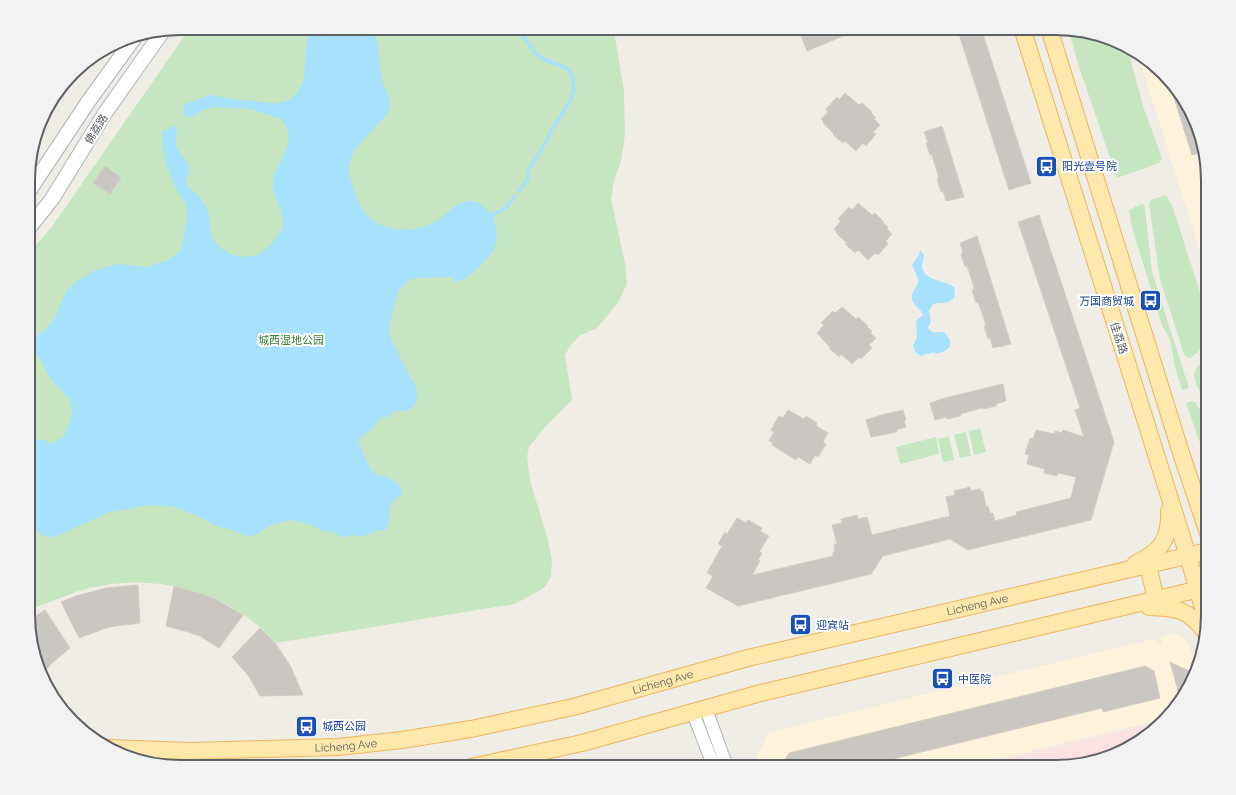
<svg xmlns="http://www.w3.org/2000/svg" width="1236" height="795" font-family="Raleway,'Noto Sans SC',sans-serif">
<rect width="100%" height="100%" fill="#efece5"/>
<path fill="#fdf2dc" d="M1137,52l4,2 47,50 20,66v107z
M1176,633l9,5 9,19 4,12 -16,31 -22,20 -196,47h-213l18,-35 384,-93 9,5 -1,-7z"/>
<path fill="#fbe2e2" d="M1158,722l-26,25 -66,20h-95z"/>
<path fill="#c6e6c2" d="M190,28h405l15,2 5,7 9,54 1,44 -4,26 -7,20 -3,18 14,64 2,21 -9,19 -21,25 -18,8 -9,10 -5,9 7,44 -2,3 -25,25 -16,20 -2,10 3,23 18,60 4,22 -1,15 -7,11 -29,16 -240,39c-44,-53 -124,-72 -189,-54 -19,5 -37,15 -57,20v-356l22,-25z
M1069,30l36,6 22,11 17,62 17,46 1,4 -3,4 -42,15 -39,-114z
M1166,195l6,10 35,109 1,30 -18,14 -6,-3 -1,-4 -23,-72 -11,-75 2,-4z
M1143,203l2,5 7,64 37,116 -7,2 -7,-23 -5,-28 -8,-14 -31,-101 -2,-14z
M1208,355v43l-5,1c-10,-24 -15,-24 5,-44z
M1192,401l3,1 13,20v44l-22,-63z
M980,429l6,23 -12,3 -5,-24z
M966,432l5,24 -11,2 -6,-23z
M949,436l5,24 -11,2 -5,-23z
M936,437l3,17 -39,10 -4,-17z"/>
<path fill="#a7e1fd" d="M309,28h61c13,19 7,31 12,52 3,11 12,20 6,32 -2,5 -8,9 -11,13 -12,13 -31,30 -28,49 1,4 3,8 4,12 3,9 7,22 14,29 17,18 48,18 68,7 15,-8 22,-25 42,-20 3,1 6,5 9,7 12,11 14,30 6,44 -3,5 -9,10 -13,14 -7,7 -14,14 -25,15l-1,-5 -36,1 -8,2 -10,10 -7,23 -3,18 2,9 26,49v12l-5,8 -7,2 -9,-1 -9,8 -5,-2 -12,15 -10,6 -2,5 13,28 6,5 8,1 12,7 5,6v5c-19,11 -8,22 -16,36l-10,1 -15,6 -5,-2 -15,2 -9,-6 -7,1 -16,-8 -19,-4 -21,6 -13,9 -10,1 -14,-6 -16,-4 -14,-8 -27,-11 -25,-2 -40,7 -55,25 -11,-1 -15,-11v-37l4,-9 -4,-12v-25l7,-2h10l3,4 15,-7 8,-23 -1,-10 -2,-6 -17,-17 -15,-27 -8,-2v-12l17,-10 8,-11 13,-29 10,-9 19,-11 21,-6 29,3 22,-7 12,-8c4,-12 9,-37 5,-49 -2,-6 -7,-10 -10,-16 -8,-18 -14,-37 -12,-57h4l5,-3 -1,-3 6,4 -1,19 13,18v6l-3,12 5,7 7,4 7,11 4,9 1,15 3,11 9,9 9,5 10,3 17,-2 13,-10 9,-13 3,-6 -1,-7 -1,-9 -8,-20v-13l15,-31 1,-10 -3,-10 -5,-7 -30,-10 -37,-2 -12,4 -13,7 -7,-6 3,-4 -2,-3 27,-10 29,5 39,3 11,-3 8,-7 7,-13 3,-47z
M920,250l4,5c0,4 -2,8 -2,12 1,12 21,14 29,18l3,2 1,8c-4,10 -13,7 -22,9l-4,7 2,11 -3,5 1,3 6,3 3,-1h6l6,8c1,10 -6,12 -15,14v-2l-12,3v2l-7,-4 -3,-7 4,-9 -1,-13 1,-4 6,-5c-2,-7 -10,-9 -11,-16 -1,-8 6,-12 6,-18 0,-5 -4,-11 -6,-16l7,-10z"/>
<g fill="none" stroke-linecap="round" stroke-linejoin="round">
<path stroke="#a7e1fd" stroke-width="3.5" d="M519,191l9,-12v-10l11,-15 14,-26 17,-27 4,-12 -1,-13 -6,-8 -24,-9 -9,-7 -11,-16
M492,216l15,-9 8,-11"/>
</g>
<path fill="#cac7c2" stroke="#d4cdc3" d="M805,28h57l-55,23 -6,-15z
M957,28h24l50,155 -22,7z
M1170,85l18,19 14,48 -10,3z
M845,93l14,12 3,-2 10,9 -1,1 5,5 -2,1 6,6 -7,7 3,2 -10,12 -3,-3 -7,8 -11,-10 -2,2 -10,-8 1,-1 -11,-11 1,-1 -3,-3 7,-7 -2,-3 11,-12 2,3z
M942,126l22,71 -18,4 -3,-10 -2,1 -4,-13 2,-1 -7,-23h-2l-4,-12 2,-1 -4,-10z
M105,166l16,12 -11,16 -17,-11z
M858,203l14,12 3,-2 9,9 -1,1 5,4 -1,2 5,5 -6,7 2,3 -10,11 -3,-2 -7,7 -10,-10 -3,3 -10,-9 2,-1 -11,-10 1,-1 -3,-3 7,-8 -3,-2 11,-12 3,3z
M1039,215l75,227 -23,78 -123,30 -18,-11 -67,17 -12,18 -133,32 -32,-18 7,-12 -6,-3 15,-27 -4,-2 7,-12 2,2 10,-16 9,5 2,-3 14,8 -2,3 9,5 -10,16 3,1 -4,7 2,1 -8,14 81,-19v-4h2l-1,-8h3l-5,-19 10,-2 -1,-4 16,-4 1,4 9,-2 5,18 78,-19 -4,-19 9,-2 -1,-4 16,-4 1,4 9,-2 1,3 2,-1 3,16 2,-1 2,7h3l2,8 22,-6 -1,-3 55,-14 5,-21 -18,-4 -1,3 -13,-3 1,-4 -18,-5 2,-9 -4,-1 5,-16 3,1 3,-9 18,4 1,-3 7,2 1,-3 21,7 -9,-27 5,-2 -62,-186z
M977,236l34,108 -11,3v-1l-7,2 -3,-10 -2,1 -4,-13 2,-1 -4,-12 -4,-11 -2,1 -4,-13 2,-1 -3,-12 -4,-11 -2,1 -4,-13 2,-1 -3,-10z
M842,307l14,12 2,-2 10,9 -1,1 5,4 -2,2 6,5 -7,7 3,3 -11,11 -2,-2 -7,7 -11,-10 -2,3 -10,-9 1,-1 -10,-10 1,-1 -4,-3 7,-8 -3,-2 12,-12 2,2z
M1003,384l3,17 -10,3v2l-13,3 -1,-1 -22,6 1,2 -14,3 -1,-2 -11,3 -5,-17 15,-5z
M788,410l16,9 2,-3 11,7 -1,3 12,7 -5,9 3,2 -8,13 -3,-2 -5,9 -12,-7 -2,3 -24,-15 1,-2 -4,-2 5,-9 -3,-2 8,-14 4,2z
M903,410l3,10 -2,1 2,6 -10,3 1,2 -26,5 -5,-17 15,-5z
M138,585l2,38 -31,4 -30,11 -18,-36 15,-6 30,-8z
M174,586l28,8 15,6 26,15 -24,33 -19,-12 -12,-4 -22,-6z
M45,610l25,38 -18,15 -9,11 -14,-39v-14z
M260,628l15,15 15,22 13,30 -43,1 -12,-21 -16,-18z
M1170,662l19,9 3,9 -11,21z
M1145,666l9,5 6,27 -57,14 -1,-4 -242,59h-79l8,-14z"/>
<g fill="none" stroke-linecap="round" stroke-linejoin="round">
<defs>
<path id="minor" d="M135,760v-11"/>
<path id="tertiary" d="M706,709l21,58
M693,713l21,54"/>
<path id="secondary" d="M29,191l59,-89 47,-65
M29,228l23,-29 53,-86 58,-82"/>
<g id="primary">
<path d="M1022,28l166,528 20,69"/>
<path d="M1049,28l132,425 27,80"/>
<path d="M1135,564c26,-13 35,-24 34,-53"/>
<path d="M1148,565l8,35"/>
<path d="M1149,607c28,1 40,2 57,26"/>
<path id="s1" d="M109,748l80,3 149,-4 64,-7 69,-11 102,-22 175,-49 460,-107"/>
<path d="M471,767l111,-24 175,-49 451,-107"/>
</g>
</defs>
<use href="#minor" stroke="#b2b6ba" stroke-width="12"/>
<use href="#tertiary" stroke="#b2b6ba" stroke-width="14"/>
<use href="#secondary" stroke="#b1b5ba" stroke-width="16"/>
<use href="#primary" stroke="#efb65e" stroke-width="18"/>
<use href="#minor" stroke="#fff" stroke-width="10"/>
<use href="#tertiary" stroke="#fff" stroke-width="12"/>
<use href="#secondary" stroke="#fff" stroke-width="14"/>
<use href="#primary" stroke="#fde7ab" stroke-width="16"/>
</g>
<defs>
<symbol id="bus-square" viewBox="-11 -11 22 22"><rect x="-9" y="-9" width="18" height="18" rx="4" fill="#1a4fb4" stroke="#fff"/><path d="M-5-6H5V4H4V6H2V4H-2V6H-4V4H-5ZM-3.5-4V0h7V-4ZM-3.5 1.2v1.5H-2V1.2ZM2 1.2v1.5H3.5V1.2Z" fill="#fff"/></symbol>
</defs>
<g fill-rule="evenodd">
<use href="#bus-square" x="1034" y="154" width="25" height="25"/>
<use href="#bus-square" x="1138" y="288" width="25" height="25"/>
<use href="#bus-square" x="788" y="612" width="25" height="25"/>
<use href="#bus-square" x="930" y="666" width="25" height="25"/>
<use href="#bus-square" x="294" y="714" width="25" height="25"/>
</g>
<g text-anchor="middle" stroke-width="4" stroke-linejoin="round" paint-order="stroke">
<g font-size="11" fill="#5d6165" stroke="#fff">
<text transform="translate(96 129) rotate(-58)" y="4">佛荔路</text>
<text transform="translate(1119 338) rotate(72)" y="4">佳荔路</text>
<text dy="4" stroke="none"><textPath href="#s1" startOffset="885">Licheng Ave</textPath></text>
<text dy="4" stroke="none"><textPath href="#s1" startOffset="561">Licheng Ave</textPath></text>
<text dy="4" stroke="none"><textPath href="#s1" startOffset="237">Licheng Ave</textPath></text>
</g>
<g font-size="11" fill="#164399" stroke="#fff" text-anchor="start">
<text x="1062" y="170">阳光壹号院</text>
<text x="1134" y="305" text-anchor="end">万国商贸城</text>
<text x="816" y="629">迎宾站</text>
<text x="958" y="683">中医院</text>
<text x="322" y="730">城西公园</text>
</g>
<g font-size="11" fill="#3b8336" stroke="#fff">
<text x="291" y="344">城西湿地公园</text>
</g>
</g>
<path d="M0 0H1236V795H0ZM180 35H1056A145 145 0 0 1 1201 180V615A145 145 0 0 1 1056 760H180A145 145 0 0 1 35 615V180A145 145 0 0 1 180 35Z" fill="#f2f2f3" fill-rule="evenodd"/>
<path fill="none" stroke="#5d6165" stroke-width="2" d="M180 35H1056A145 145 0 0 1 1201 180V615A145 145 0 0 1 1056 760H180A145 145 0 0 1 35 615V180A145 145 0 0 1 180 35Z"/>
</svg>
